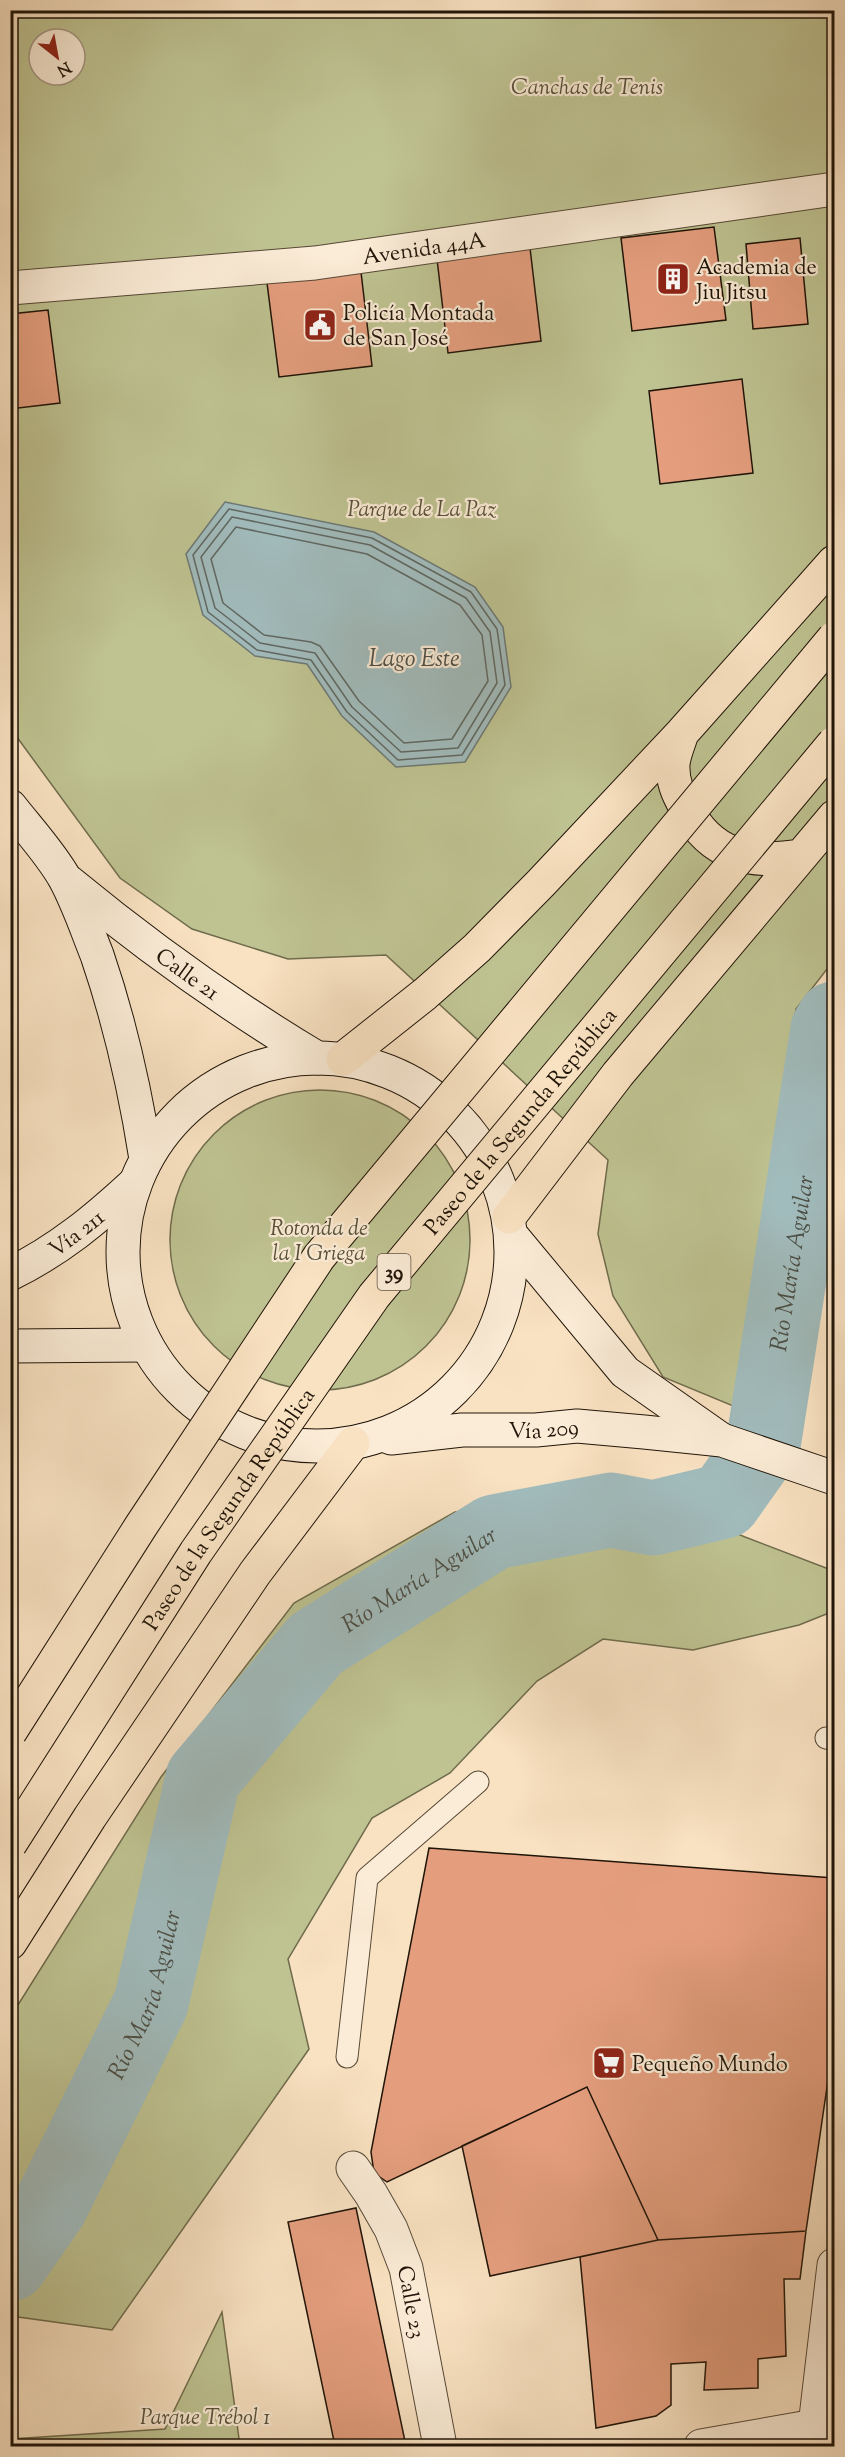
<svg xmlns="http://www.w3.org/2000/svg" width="845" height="2457" font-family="'Sorts Mill Goudy',serif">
<rect width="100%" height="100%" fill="#f9e2c2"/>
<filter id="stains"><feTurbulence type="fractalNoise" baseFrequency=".00333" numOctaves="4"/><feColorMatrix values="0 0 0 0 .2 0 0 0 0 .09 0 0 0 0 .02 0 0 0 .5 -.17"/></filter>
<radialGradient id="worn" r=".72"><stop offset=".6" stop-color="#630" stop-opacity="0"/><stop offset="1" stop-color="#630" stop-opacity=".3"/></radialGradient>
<path fill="#bfc392" stroke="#6f6c4d" stroke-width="1.5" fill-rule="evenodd" d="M10,11h824v949l-38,49 -58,399 -75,-31 -50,-81 -15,-62 10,-74 -222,-205 -98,4 -96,-30 -72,-51 -109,-149zM39,39h36v36h-36z
M170 1240a150 150 0 1 1 300 0a150 150 0 1 1-300 0Z
M636,1491l109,46 89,34v40l-35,14 -106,25 -90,-11 -66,42 -87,92 -78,45 -84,141 21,90 -197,281 -101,-14v-300l150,-239 133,-174 161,-91z
M222,2312l18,134h-229v-7l154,-10z"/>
<path fill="#a1bcbd" stroke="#6d7975" stroke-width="1.5" d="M225,502l149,30 101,55 28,40 8,60 -46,75 -69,5 -54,-51 -35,-52 -52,-8 -52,-41 -17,-61z"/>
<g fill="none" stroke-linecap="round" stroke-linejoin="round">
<path stroke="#606862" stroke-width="1.5" d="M229,509l143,29 99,54 26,37 8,56 -43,70 -64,5 -51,-48 -36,-52 -54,-10 -49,-38 -15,-57z
M232,517l138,28 96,53 24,34 7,51 -39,65 -57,4 -49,-45 -37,-54 -55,-10 -45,-35 -14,-51z
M236,527l131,27 93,51 22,30 6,46 -36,58 -48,4 -45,-42 -39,-55 -9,-4 -47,-7 -41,-32 -12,-44z"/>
<path stroke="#a1bcbd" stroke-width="75" id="s1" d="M10,2264l41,-59 100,-202 52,-225 113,-134 178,-112 117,-22 42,8 71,-17 39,-55 65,-417 6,-10"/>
</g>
<path fill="#e49e7e" stroke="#1f1408" stroke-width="1.5" d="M714,227l12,93 -94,11 -11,-93z
M800,238l8,86 -55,5 -7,-85z
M530,248l11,93 -93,12 -11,-94z
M361,272l11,94 -93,11 -12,-94z
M48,310l12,93 -50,6v-95z
M742,379l11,94 -93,11 -11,-93z
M429,1848l405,30v161l-28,192 -148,9 -71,-153 -200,95 -13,-9 -3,-21z
M587,2087l71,153 -168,36 -28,-130z
M356,2208l50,238h-71l-47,-224z
M806,2231l-6,48h-16l2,77 -28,3v29l-54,2 2,-28 -35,2v41l-15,11 -60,12 -16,-171 78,-17z"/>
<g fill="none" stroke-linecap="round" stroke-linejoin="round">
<defs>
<path id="lane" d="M826,1738l8,1
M347,2057l20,-179 111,-96"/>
<g id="street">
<path id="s2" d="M10,288l305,-25 519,-74"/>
<path id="s3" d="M353,2168l18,26 20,35 15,39 34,178"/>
<path d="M701,2446l114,-20"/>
<path d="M817,2446l-2,-20 19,-161"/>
</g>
<g id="secondary">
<path d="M10,806c18,23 42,49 55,73 13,24 22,51 32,76 23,67 38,134 49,204"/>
<path id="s4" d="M69,882c79,65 161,124 248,176"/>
<circle cx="317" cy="1252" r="194"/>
<path d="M512,1236l113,136 94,66"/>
<path id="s5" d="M10,1274c49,-24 86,-55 125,-91"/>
<path d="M10,1346l135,-1"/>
<path id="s6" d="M391,1438l71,-8h74l41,-4 67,6 78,8 112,38"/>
</g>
<path id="highway" d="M682,733c-3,10 -8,21 -9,31 -1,17 5,30 13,44 25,48 64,56 114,48
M343,1059l82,-65 52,-46 64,-65 141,-150 152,-171
M509,1217l109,-143 216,-257
M10,1943l80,-126 165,-244 98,-130"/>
</defs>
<use href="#lane" stroke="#564836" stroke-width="23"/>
<use href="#street" stroke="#564836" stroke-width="35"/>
<use href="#secondary" stroke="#1f1408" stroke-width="35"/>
<use href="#highway" stroke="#1f1408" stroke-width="35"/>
<use href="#lane" stroke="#fbecd7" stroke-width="21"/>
<use href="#street" stroke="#fbecd7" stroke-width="33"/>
<use href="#secondary" stroke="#fbecd7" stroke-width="33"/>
<use href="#highway" stroke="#f9e2c2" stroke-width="33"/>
<defs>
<g id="highway-bridge">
<path d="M10,1732l131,-206 178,-269 515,-619"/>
<path id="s7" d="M10,1844l186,-292 178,-256 460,-553"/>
</g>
</defs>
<use href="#highway-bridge" stroke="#1f1408" stroke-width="35" stroke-linecap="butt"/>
<use href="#highway-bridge" stroke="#f9e2c2" stroke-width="33"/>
</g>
<defs>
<symbol id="building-square" viewBox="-11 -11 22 22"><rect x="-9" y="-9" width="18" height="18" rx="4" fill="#8f2418" stroke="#fbecd7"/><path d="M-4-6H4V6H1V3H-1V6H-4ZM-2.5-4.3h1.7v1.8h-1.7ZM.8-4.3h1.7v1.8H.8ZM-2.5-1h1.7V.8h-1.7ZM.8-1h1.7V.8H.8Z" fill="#fff"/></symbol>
<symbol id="civic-square" viewBox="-11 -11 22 22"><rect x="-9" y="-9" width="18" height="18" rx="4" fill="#8f2418" stroke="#fbecd7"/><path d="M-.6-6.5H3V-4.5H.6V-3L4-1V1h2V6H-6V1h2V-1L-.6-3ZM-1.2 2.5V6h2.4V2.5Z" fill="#fff"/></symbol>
<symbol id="supermarket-square" viewBox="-11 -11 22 22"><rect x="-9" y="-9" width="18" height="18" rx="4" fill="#8f2418" stroke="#fbecd7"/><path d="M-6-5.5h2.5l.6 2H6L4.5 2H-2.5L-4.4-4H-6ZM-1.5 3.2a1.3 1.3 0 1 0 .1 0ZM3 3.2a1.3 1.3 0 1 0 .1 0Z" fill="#fff"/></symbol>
</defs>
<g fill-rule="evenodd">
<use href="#building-square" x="654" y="260" width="38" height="38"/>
<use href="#civic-square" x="301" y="306" width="38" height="38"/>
<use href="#supermarket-square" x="590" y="2044" width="38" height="38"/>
</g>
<g text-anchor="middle" stroke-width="4.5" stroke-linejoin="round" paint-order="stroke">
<rect fill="#fbecd7" stroke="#615546" stroke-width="1.5" x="377.5" y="1254" width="33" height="36" rx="4.5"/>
<g font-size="21" font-weight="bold" fill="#1f1408">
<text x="394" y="1279">39</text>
</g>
<g font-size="22" font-style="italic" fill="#575138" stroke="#fbecd7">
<text x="587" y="94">Canchas de Tenis</text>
<text x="422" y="516">Parque de La Paz</text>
<text x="319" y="1235">Rotonda de<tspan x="319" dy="25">la I Griega</tspan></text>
<text x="205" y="2424">Parque Trébol 1</text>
</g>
<g font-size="22" fill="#1f1408" stroke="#fbecd7">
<text dy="8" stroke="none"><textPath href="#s2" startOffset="416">Avenida 44A</textPath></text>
<text dy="8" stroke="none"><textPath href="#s4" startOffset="150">Calle 21</textPath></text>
<text dy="8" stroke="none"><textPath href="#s7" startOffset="886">Paseo de la Segunda República</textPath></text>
<text dy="8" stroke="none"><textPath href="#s5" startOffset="78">Vía 211</textPath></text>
<text dy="8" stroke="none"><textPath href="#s6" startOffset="153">Vía 209</textPath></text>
<text dy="8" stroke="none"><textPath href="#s7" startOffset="400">Paseo de la Segunda República</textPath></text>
<text dy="8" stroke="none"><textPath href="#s3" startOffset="148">Calle 23</textPath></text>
</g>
<g font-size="22" fill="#1f1408" stroke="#fbecd7" text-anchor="start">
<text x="696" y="274">Academia de<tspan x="696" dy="25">Jiu Jitsu</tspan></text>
<text x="343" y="320">Policía Montada<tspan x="343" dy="25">de San José</tspan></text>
<text x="632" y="2071">Pequeño Mundo</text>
</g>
<g font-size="24" font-style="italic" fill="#4c4f47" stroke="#fbecd7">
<text x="414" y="666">Lago Este</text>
<text dy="8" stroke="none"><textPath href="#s1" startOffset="1401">Río María Aguilar</textPath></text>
<text dy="8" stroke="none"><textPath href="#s1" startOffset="825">Río María Aguilar</textPath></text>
<text dy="8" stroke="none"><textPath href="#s1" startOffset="303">Río María Aguilar</textPath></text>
</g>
</g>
<rect width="845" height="2457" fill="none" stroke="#f9e2c2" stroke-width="36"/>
<rect x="12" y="12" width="821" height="2433" fill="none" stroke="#1f1408" stroke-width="3"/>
<rect x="18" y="18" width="809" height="2421" fill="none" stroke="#1f1408" stroke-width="1.5"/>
<g transform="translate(57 57) rotate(149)"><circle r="28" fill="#fbecd7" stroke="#a39684" stroke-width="1.5"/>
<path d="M0-4.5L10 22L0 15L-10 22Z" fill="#8f2418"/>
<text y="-9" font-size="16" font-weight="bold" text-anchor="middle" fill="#1f1408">N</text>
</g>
<rect width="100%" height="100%" filter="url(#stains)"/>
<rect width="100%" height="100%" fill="url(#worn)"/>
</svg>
